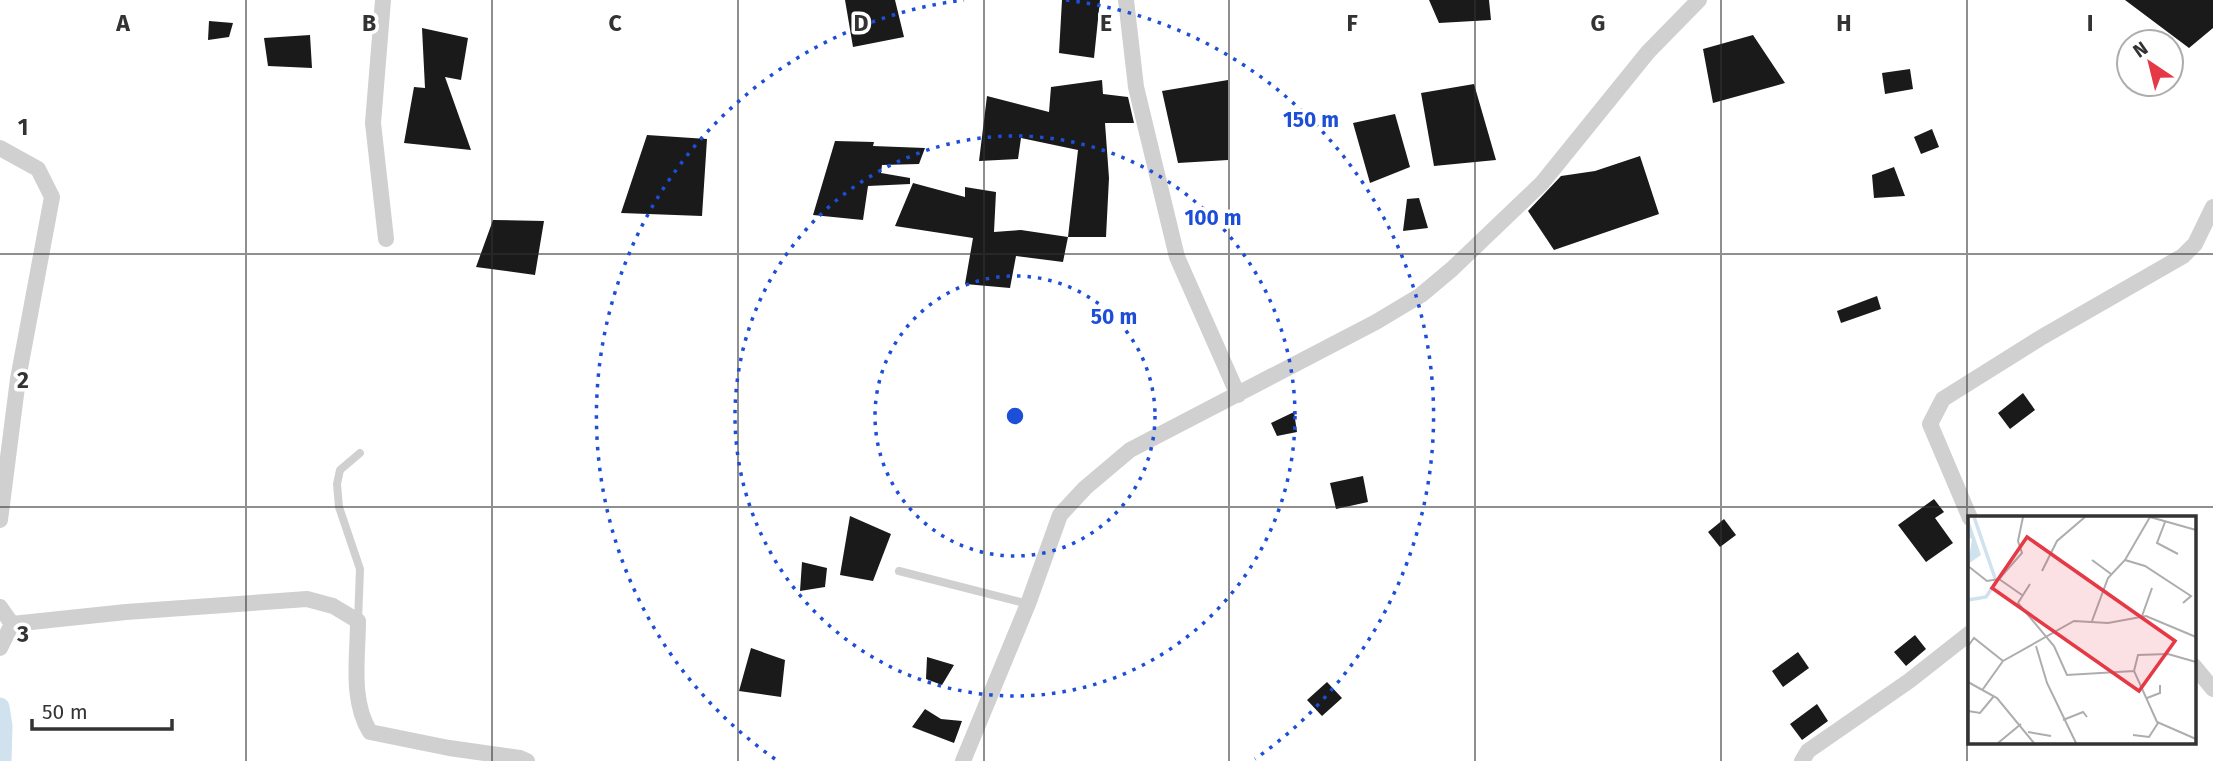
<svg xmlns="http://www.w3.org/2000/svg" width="2213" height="761" font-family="'Fira Sans',sans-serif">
<rect width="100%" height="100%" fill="#fff"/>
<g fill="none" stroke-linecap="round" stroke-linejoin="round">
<path stroke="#cfe2ee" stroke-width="19" d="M0,707l3,19 -1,35"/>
</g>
<path fill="#1a1a1a" d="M845,0h50l9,37 -51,10z
M1062,0h38l-6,58 -35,-5z
M1429,0h60l2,20 -52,3z
M2125,0h88v28l-24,20z
M209,21l24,2 -4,14 -21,3z
M422,28l46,10 -7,42 -16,-3 26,73 -67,-7 10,-56 11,1z
M310,35l2,33 -44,-2 -4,-28z
M1753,35l32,48 -72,20 -10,-54z
M1910,69l3,20 -28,5 -3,-21z
M1102,80l1,14 25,3 6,26h-29l4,55 -3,59h-38l10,-87 -57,-12 -3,21 -39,2 8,-65 62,16 2,-25z
M1228,80v80l-50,3 -16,-72z
M1474,84l22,76 -62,6 -13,-73z
M1395,114l15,53 -40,16 -17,-60z
M1932,129l7,18 -18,7 -7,-17z
M647,135l60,4 -5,77 -81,-3z
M835,141l39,1 -1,4 52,2 -6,16 -37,1 -1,8 29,5v6l-42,2 -5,34 -50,-5z
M1640,156l19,58 -105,36 -26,-39 33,-35 34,-5z
M1894,167l11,29 -31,2 -2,-23z
M913,183l52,14v-10l31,5 -2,40 27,-2 47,7 -5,25 -47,-6 -6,32 -45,-4 8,-46 -78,-12z
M1419,198l9,30 -25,3 4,-32z
M493,220l51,1 -9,54 -59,-8z
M1877,296l4,13 -40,14 -4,-12z
M2023,393l12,17 -25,19 -12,-16z
M1294,412l3,20 -20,4 -6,-13z
M1363,476l5,26 -32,7 -6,-26z
M1934,499l10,13 -9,6 18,25 -27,19 -28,-37z
M850,516l41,18 -18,47 -33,-6z
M1724,519l12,16 -16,12 -12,-15z
M802,562l25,6 -2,19 -25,4z
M1915,635l11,14 -20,17 -12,-14z
M751,648l34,12 -4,37 -42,-6z
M1798,652l11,16 -26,19 -11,-16z
M927,657l27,8 -12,20 -16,-6z
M1327,682l15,16 -20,18 -15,-16z
M1817,704l11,17 -26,19 -12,-16z
M925,709l16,10 21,2 -8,22 -42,-16z"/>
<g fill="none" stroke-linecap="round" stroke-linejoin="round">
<path stroke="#d0d0d0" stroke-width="8" d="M899,571l129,33
M358,621l2,-52 -21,-62 -2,-23 3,-14 20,-17"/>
<path stroke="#d0d0d0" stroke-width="16" d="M383,0l-10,123 13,116
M1126,0l10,87 41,170 61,138
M0,148l38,21 14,28 -34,182 -18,141
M1970,518l-40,-94 13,-25 99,-62 141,-81 12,-12 18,-37
M0,607l12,17
M12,624l114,-12 181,-13 26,7 25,15c0,36 -8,79 12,111l79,16 71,10 7,3
M0,648l12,-24
M2194,666l19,23
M963,761l65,-157 32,-89 25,-27 45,-38 246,-128 45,-27 31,-26 90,-86 106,-131 51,-52
M1802,761l6,-10 101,-70 61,-48"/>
</g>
<path fill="none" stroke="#333" stroke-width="2" stroke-opacity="0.55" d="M246,0v761M492,0v761M738,0v761M984,0v761M1229,0v761M1475,0v761M1721,0v761M1967,0v761M0,254h2213M0,507h2213"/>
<g fill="none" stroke="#1d4ed8" stroke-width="3.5" stroke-dasharray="3.5 7">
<circle cx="1015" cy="416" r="140"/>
<circle cx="1015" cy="416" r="280"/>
<path d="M775 759A419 419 0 0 1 964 0M1066 0A419 419 0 0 1 1255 759"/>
</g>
<g transform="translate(1968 516)">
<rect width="228" height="228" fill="#fff"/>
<path d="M0,1l13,38 -13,9 4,-25 -4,-2z" fill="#cfe2ee"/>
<path fill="none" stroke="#cfe2ee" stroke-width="3.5" d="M6,1l22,64M0,84l18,-3 10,-15"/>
<path fill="none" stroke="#adadad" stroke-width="2" d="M182,1l46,13M197,6l-8,21 21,11M124,44l19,14M157,44l20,6 46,30 -8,7M0,50l19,15 12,-2 23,16M74,55l15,-30 28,-24M31,63l23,-26 -4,-12 5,-24M62,68l-12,19 36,43 13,29 67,-4M174,100l10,-28M124,105l16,-43 17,-18 25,-43M0,130l6,-8 29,23M68,130l11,37 29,60M228,146l-28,-8 -30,1 -4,16 23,51 39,17M0,166l29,16 37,45M15,173l20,-28 71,-40 34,2 38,-7 50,21M179,182l13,-5v-8M0,195l12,2 14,-17M95,204l20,-8 4,5M60,216l23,4M165,219l16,2 9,-14M30,227l23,-19"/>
<path fill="#e63946" fill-opacity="0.15" stroke="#e63946" stroke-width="3.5" d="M59,21l148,104 -36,50 -147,-103z"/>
<rect width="228" height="228" fill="none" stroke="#333" stroke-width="3.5"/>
</g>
<g font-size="23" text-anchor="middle" font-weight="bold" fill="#333" stroke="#fff" stroke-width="7" stroke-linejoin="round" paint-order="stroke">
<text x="123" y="31">A</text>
<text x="369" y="31">B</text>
<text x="615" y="31">C</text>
<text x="861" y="31">D</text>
<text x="1106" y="31">E</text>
<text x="1352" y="31">F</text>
<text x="1598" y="31">G</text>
<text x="1844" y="31">H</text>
<text x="2090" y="31">I</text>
<text x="23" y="135">1</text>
<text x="23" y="388">2</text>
<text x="23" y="642">3</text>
</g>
<circle cx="1015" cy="416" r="10" fill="#1d4ed8" stroke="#fff" stroke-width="3.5"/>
<g font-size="21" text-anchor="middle" font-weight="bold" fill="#1d4ed8" stroke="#fff" stroke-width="7" stroke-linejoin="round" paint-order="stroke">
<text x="1311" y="127">150 m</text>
<text x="1213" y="225">100 m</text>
<text x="1114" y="324">50 m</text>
</g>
<g transform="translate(2150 63) rotate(325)"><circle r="33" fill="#ffffff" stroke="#adadad" stroke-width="2"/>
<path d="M0-5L12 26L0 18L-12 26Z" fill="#e63946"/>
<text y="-10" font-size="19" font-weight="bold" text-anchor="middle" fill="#333333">N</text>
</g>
<path d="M32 719v10h140v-10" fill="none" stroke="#333333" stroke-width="3.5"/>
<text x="42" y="719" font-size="21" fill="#333333" stroke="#ffffff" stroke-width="5" paint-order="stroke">50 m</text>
</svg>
